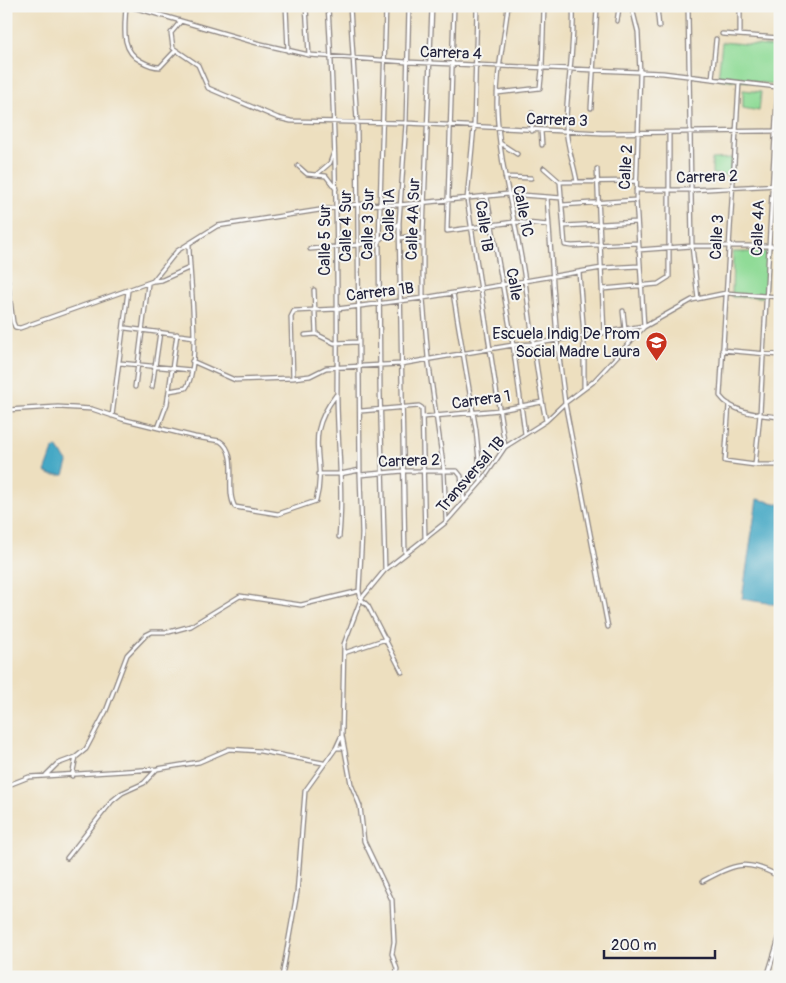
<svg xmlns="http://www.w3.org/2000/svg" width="786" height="983" font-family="Pangolin,sans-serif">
<rect width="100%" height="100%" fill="#f6f6f2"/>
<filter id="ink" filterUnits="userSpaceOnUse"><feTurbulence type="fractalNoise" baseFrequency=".02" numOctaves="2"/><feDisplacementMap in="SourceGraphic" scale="10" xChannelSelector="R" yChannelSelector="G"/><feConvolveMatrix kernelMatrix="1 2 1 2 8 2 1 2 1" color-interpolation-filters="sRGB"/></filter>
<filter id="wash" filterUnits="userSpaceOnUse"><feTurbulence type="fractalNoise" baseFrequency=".0096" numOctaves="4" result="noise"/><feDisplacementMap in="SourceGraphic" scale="20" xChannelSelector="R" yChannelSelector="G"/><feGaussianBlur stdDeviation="1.12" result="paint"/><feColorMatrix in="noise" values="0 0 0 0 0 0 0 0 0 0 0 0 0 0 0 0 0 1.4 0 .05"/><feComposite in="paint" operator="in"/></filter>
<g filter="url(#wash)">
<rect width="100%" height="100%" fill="#eddfbf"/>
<path fill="#90db97" stroke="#597e69" d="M722,42l56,5 -3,37 -57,-5z
M743,90l18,2 -2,19 -16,-3z
M733,158v18l-21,-2v-15z
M733,252h35l-3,45h-33z"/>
<path fill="#45a8c5" stroke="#346580" d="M57,447l11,16 -4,12h-13l-6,-3 8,-22z
M757,499l23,5v101l-38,-6z"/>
</g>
<g filter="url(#ink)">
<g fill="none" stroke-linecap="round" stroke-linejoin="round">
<defs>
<path id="street" d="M126,6c-1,21 -6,44 15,55 7,4 12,6 19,6l15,-16
M129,6l128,37 52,12 98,7 256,11 114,14
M286,6l2,45
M306,6l3,49
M328,6c8,129 10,258 9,387 0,48 7,96 2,144
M350,6l7,116 3,353 2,59 -3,57 2,8 -17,45 -2,91 9,49 9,22 4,35 28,59 2,42 -2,12 5,15 -1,8
M432,6l-9,228v64l5,60 16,113 2,50
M454,6l-7,225 67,-9 35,3
M477,6l-3,121 -7,72 38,248
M508,6c-4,35 -12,67 -11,102 2,59 20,115 28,173 7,47 11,93 21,140
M529,6l44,3 105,-3
M573,6c2,39 -6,78 -7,116 -1,21 8,40 11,60
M688,6l4,240 6,53
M657,7l2,20
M632,8l6,24 2,41 -4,127 8,126
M181,21l-10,12 2,15 25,17 10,23 70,30 13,3 115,2 197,10 177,-2
M617,21l2,-13
M722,34l58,4
M740,35v-29
M712,79l4,-40
M739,83l-19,313c12,17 40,19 60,21
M497,93l43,-5 2,-19 2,-62
M591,108l6,-100
M532,113v18
M541,131l1,14
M500,143l17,11
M298,166l9,8 9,1 14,-12 4,-11
M544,168l16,14 76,-1
M597,169l7,164
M316,175l10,1 10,13
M505,177l26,1
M560,182l5,63 7,1 66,-3
M636,190h55l89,-5
M487,197l26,148 12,89
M547,197l10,143 8,63 43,224
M562,205l74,-5
M564,226l73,-4
M409,237l14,8
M400,238l23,-4
M310,249l48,-4 21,-5 20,-17
M638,250l54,-4h88
M6,269l7,53 2,5 5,1 133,-47 24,-30 40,-25 141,-22 41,1 109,-11 54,4
M579,272l5,64v51
M154,281l8,-1 27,-12
M603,289l55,-5 11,-7v-144
M314,290l2,44 18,9 25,-1
M453,293l23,137 5,51
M623,311l2,19
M125,328l70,9
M305,335l11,-1
M722,350l58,5
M192,361l43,19 58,-2 -2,-61 3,-6 43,-2 86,-11 179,-30 37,-2
M120,363l71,7
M293,378l17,-2 16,-8 75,-4 112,-19 20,-1 110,-18
M135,387l13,-103
M152,387l8,-55
M169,391l17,-3c16,-23 3,-112 3,-144
M729,404l-4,57 30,4h25
M6,410l52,-3 34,2 30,10 73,18 25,4c20,13 4,48 15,66l43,7 38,-13c12,-44 -15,-60 20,-106
M361,411l58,-5 3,2 3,131
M112,416l16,-125
M423,417l77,-7 42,-8
M158,428l9,-24 10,-70
M755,465l5,-51 20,-372
M318,474h22l20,-4
M360,475l43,-4h54l4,5 3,26
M405,554l-6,-331 7,-100 3,-117
M385,570l-5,-181 -1,-149 7,-234
M361,599l24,-29 61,-48 36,-41 23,-34 41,-26 19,-18 28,-21 51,-55 48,-27 34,-7 54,4
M361,599l7,7 34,66
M344,653l42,-14
M336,748l5,-11
M46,775l11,-11 19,-7 10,-8 20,-38 21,-56 19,-20 6,-3h17l22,-6 49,-30 61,9 58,-14
M72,776l4,-19
M6,786l23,-9 128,-8 42,-7 30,-13 31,2 63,12
M67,858l45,-57 10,-8 22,-10 13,-14
M703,881c32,-17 43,-23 77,-4
M282,977l15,-84 8,-102 31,-43h8
M767,977l13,-42"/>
</defs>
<use href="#street" stroke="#88807d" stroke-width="5.5"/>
<use href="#street" stroke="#fff" stroke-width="3"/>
</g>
</g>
<defs>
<symbol id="school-pin" viewBox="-11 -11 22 30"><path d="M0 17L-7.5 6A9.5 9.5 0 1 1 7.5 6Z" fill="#c8321e" stroke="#f6f6f2"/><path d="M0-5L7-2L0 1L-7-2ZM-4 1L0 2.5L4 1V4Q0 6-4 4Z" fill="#fff"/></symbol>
</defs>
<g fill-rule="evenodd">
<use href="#school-pin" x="644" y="330" width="25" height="34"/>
</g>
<g text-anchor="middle" stroke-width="4" stroke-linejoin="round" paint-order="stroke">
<g font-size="16" fill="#22223b" stroke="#f6f6f2">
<text transform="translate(451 52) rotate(2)" y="6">Carrera 4</text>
<text transform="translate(557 119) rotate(2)" y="6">Carrera 3</text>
<text transform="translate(625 167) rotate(-87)" y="6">Calle 2</text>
<text transform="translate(707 176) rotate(-2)" y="6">Carrera 2</text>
<text transform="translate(524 211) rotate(79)" y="6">Calle 1C</text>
<text transform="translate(388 215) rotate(-89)" y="6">Calle 1A</text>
<text transform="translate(412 219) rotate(-88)" y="6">Calle 4A Sur</text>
<text transform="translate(367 224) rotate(-89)" y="6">Calle 3 Sur</text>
<text transform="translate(345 226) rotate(-90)" y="6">Calle 4 Sur</text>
<text transform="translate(485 226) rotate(82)" y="6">Calle 1B</text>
<text transform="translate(757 228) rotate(-88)" y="6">Calle 4A</text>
<text transform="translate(716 237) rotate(-87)" y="6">Calle 3</text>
<text transform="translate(324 240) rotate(-90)" y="6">Calle 5 Sur</text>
<text transform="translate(515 284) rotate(80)" y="6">Calle</text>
<text transform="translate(380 291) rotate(-7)" y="6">Carrera 1B</text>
<text transform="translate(481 399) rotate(-8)" y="6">Carrera 1</text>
<text transform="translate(409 460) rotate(-2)" y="6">Carrera 2</text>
<text transform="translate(470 474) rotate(-49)" y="6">Transversal 1B</text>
</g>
<g font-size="16" fill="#22223b" stroke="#f6f6f2" text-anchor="end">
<text x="640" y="339">Escuela Indig De Prom<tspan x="640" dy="18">Social Madre Laura</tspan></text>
</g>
</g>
<rect width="786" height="983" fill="none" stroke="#f6f6f2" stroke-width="25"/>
<path d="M604 950v8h111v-8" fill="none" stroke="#22223b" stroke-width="2.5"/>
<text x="611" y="950" font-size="15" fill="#22223b" stroke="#f6f6f2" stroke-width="4" paint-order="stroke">200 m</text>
</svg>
